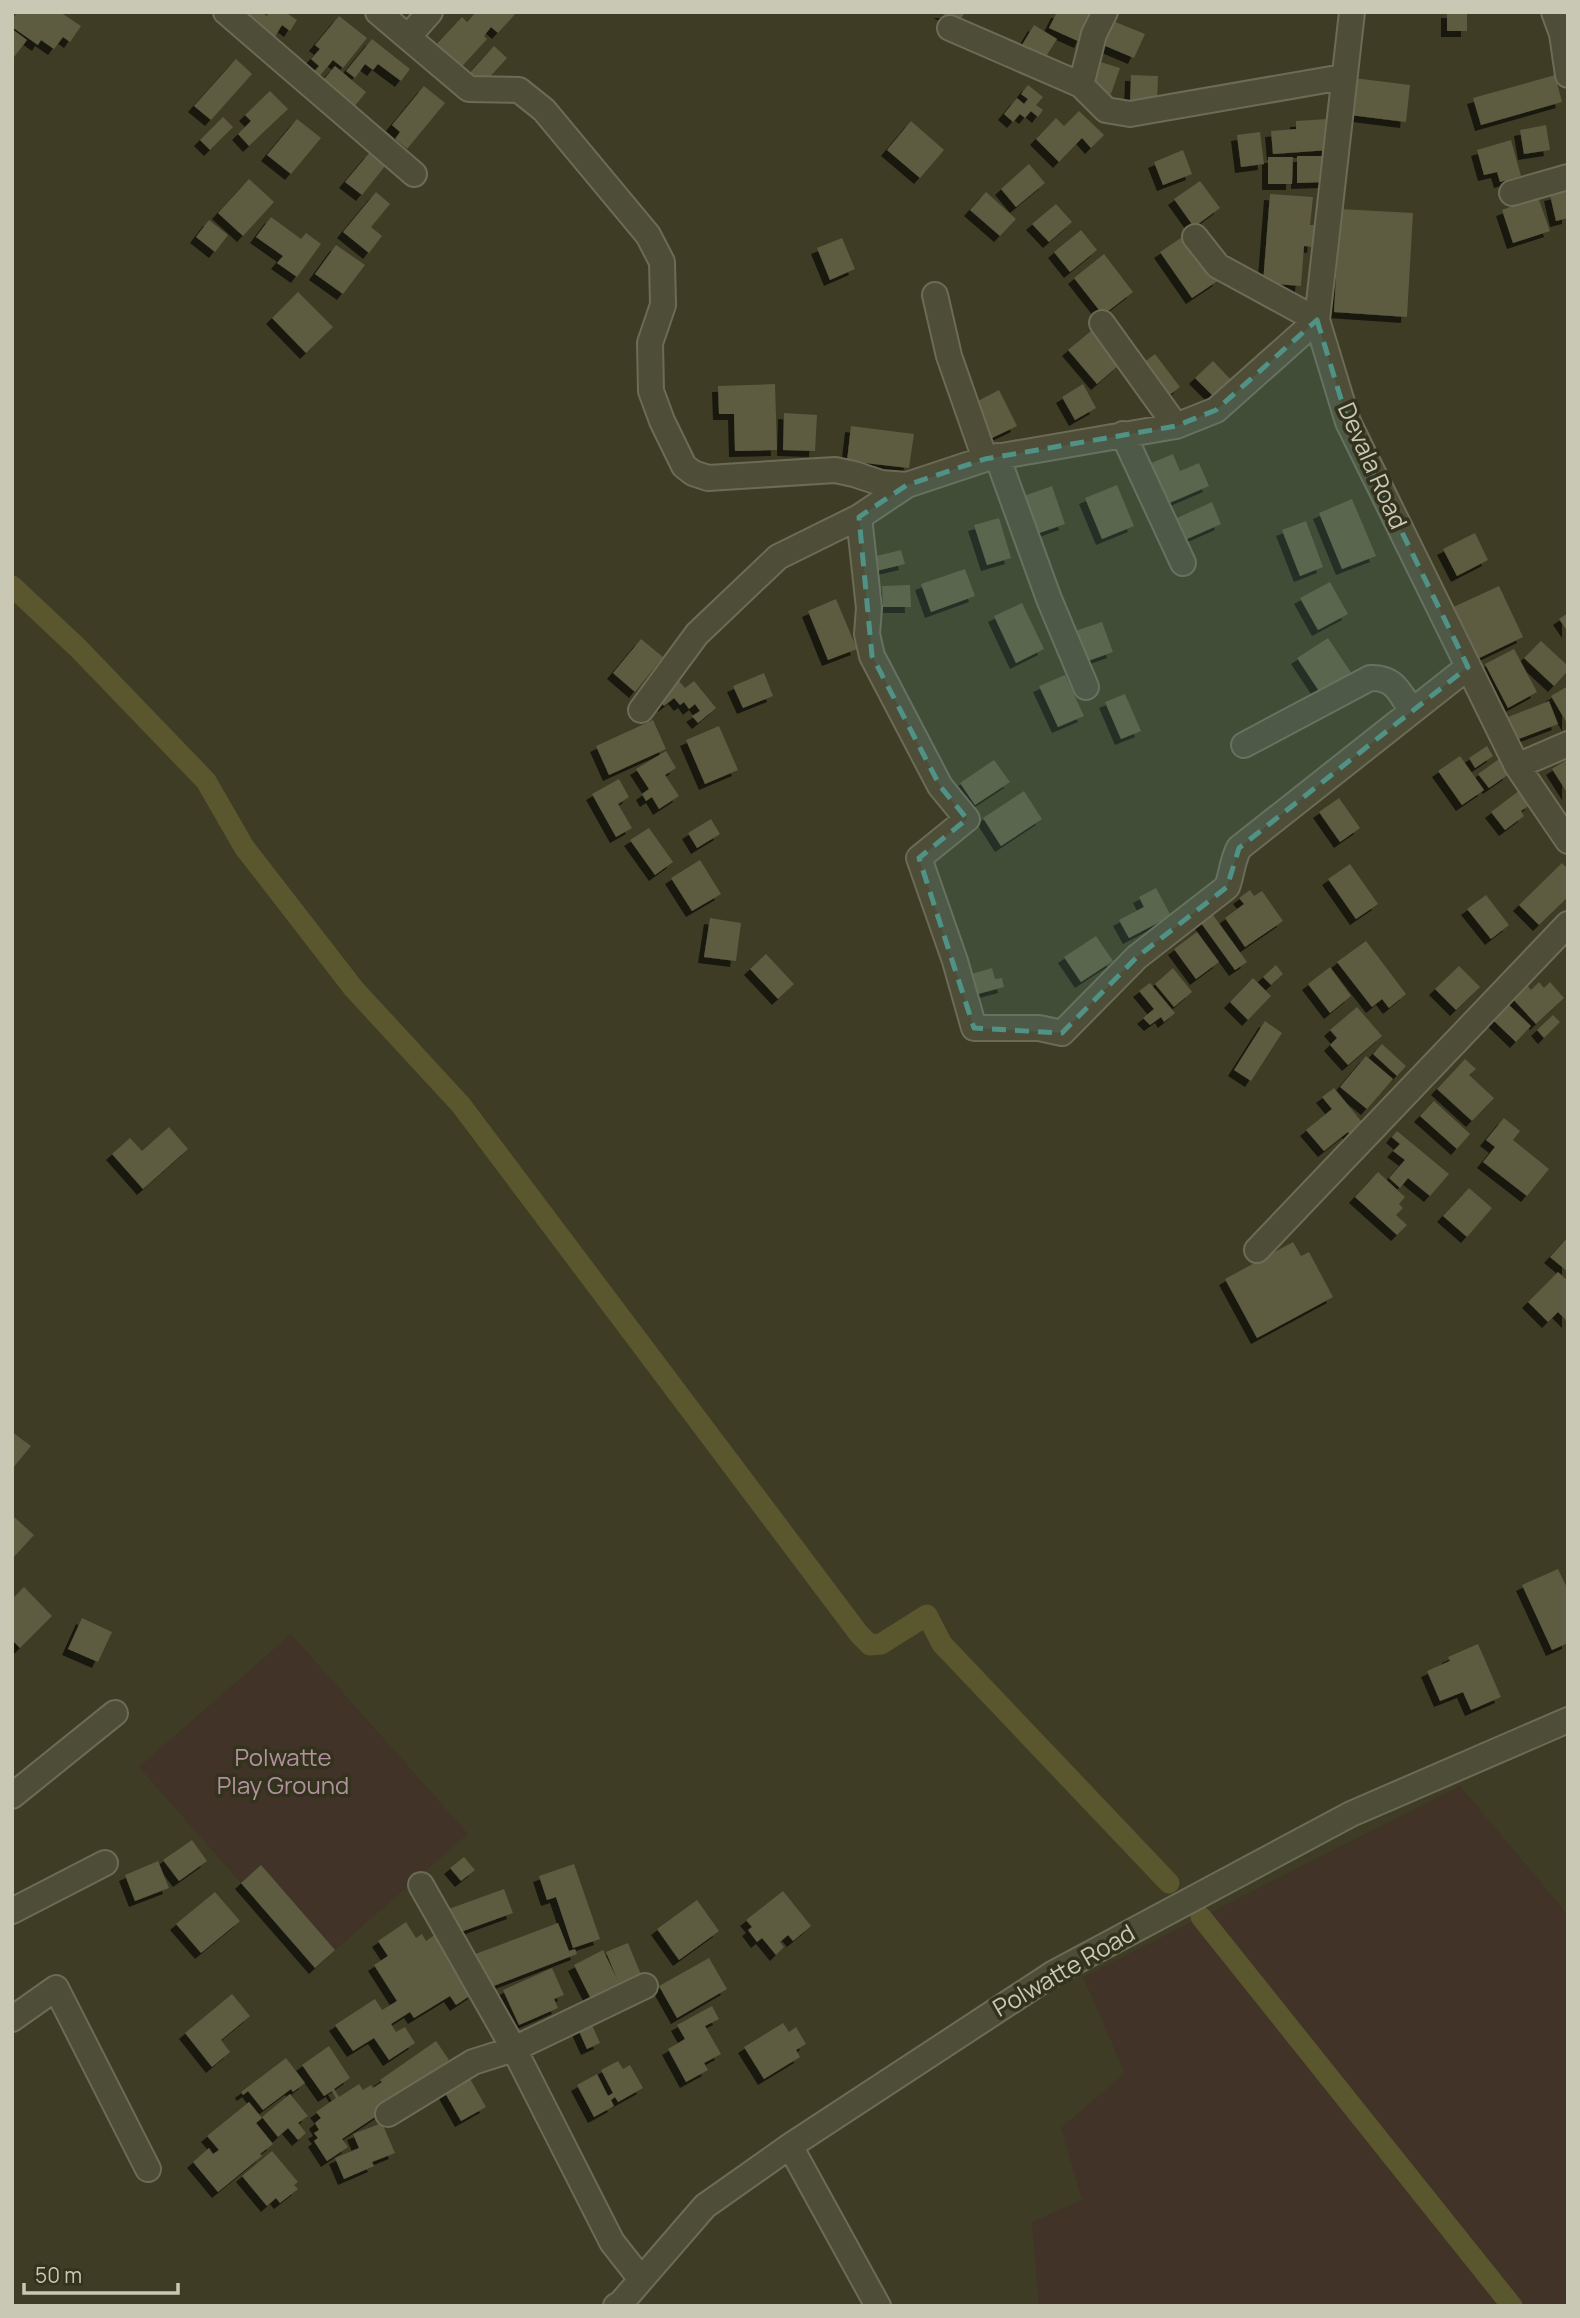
<svg xmlns="http://www.w3.org/2000/svg" width="1580" height="2318" font-family="Manrope,sans-serif">
<defs>
<filter id="shadow"><feDropShadow dx="-6" dy="6" stdDeviation="0" flood-color="#0009"/></filter>
</defs>
<rect width="100%" height="100%" fill="#3e3c24"/>
<path fill="#413328" d="M291,1634l177,200 -133,116 -73,-84 -21,17 -102,-116z
M1460,1786l108,129v391h-529l-7,-84 50,-22 -21,-72 64,-55 -42,-96z"/>
<g fill="none" stroke-linecap="round" stroke-linejoin="round">
<path stroke="#5a572f" stroke-width="21" d="M12,586l66,62 128,133 38,66 110,142 107,116 398,529 11,11 11,-1 46,-29 15,29 227,239
M1201,1917l311,389"/>
</g>
<path fill="#5d5b40" filter="url(#shadow)" d="M17,12h43l21,14 -11,16 -7,-5 -9,12 -13,-9 -3,5 -26,-18v-7z
M248,12h13l6,4 2,-4h16l12,8 -7,11 -8,-6 -9,15 -24,-16 4,-6 -6,-4z
M476,12h41l-19,21 -7,-6 -7,9 3,3 -32,35 -25,-23 32,-34 5,5z
M940,12h25l-7,12z
M1057,12h36l-13,30 -31,-14z
M1447,12h20v19h-20z
M339,16l28,22 -24,30 -10,-8 -15,18 -6,-4 7,-8 -8,-7 9,-10 -5,-4z
M1113,21l32,13 -11,24 -31,-13z
M1034,25l23,14 -15,24 -23,-13z
M12,29l15,11 -13,17 -2,-1z
M372,39l38,30 -9,12 -23,-17 -5,6 -8,-6 -10,14 -9,-7z
M494,46l13,12 -28,31 -13,-12z
M236,59l16,15 -41,46 -17,-14z
M1097,61l23,7 -9,26 -22,-7z
M335,66l31,26 -15,19 -31,-27z
M1131,75l27,1 -1,27 -27,-1z
M1555,75l7,27 -81,23 -8,-27z
M1354,78l56,7 -4,37 -56,-7z
M1028,85l15,12 -7,8 7,5 -5,7 -7,-6 -6,7 -5,-4 -7,8 -9,-8 13,-16 7,6 4,-5 -7,-5z
M424,86l21,17 -38,46 -12,-10 5,-7 -8,-7z
M270,91l18,18 -39,37 -11,-12 13,-13 -6,-6z
M1079,111l25,24 -13,13 -9,-10 -23,24 -23,-23 20,-21 8,8z
M223,117l10,10 -23,23 -10,-10z
M297,119l24,19 -30,36 -24,-19z
M1327,119l2,31 -56,4 -2,-23 25,-2v-8z
M911,121l33,29 -24,28 -33,-28z
M1546,125l4,25 -26,4 -4,-24z
M1260,132l4,32 -23,3 -4,-32z
M1511,140l10,36 -21,6 -3,-10 -13,3 -7,-25z
M1183,150l9,24 -29,11 -9,-23z
M370,152l16,13 -24,30 -17,-13z
M1297,156h28v26l-28,1z
M1268,157h25l-1,27h-24z
M1029,164l16,19 -29,24 -15,-18z
M249,179l25,23 -31,34 -25,-23z
M1200,181l20,27 -26,19 -20,-28z
M1568,191v27l-12,3 -6,-26z
M376,192l14,12 -19,23 11,9 -13,17 -26,-21z
M986,192l30,27 -16,17 -30,-26z
M1270,194l43,3 -3,28h5l-2,22 -9,-1 -3,40 -38,-3z
M1538,197l12,34 -37,12 -11,-33z
M1056,204l16,18 -23,20 -17,-18z
M1340,209l73,4 -6,104 -73,-5z
M271,217l30,22 5,-6 15,11 -24,33 -20,-14 6,-7 -27,-19z
M209,220l19,15 -13,17 -19,-15z
M1081,230l16,20 -27,22 -16,-20z
M1187,234l32,46 -27,18 -32,-46z
M842,238l13,31 -25,11 -13,-32z
M336,245l29,20 -22,29 -28,-20z
M1104,254l29,38 -30,23 -29,-37z
M298,292l35,35 -27,26 -34,-35z
M1091,331l28,34 -22,19 -29,-34z
M1155,354l25,33 -16,12 -25,-33z
M1213,361l23,24 -18,16 -23,-23z
M775,384l2,66 -42,1 -1,-37h-15l-1,-28z
M1083,384l13,24 -21,12 -13,-23z
M999,390l18,36 -25,12 -18,-35z
M784,413l33,2 -2,36 -32,-1z
M851,426l63,8 -5,34 -62,-7z
M1173,454l7,17 19,-8 10,23 -42,18 -18,-40z
M1117,485l17,41 -32,13 -17,-41z
M1052,486l13,38 -37,13 -13,-38z
M1352,499l24,57 -34,13 -23,-56z
M1212,502l9,22 -34,15 -10,-21z
M999,518l12,40 -24,7 -13,-40z
M1306,521l17,46 -23,9 -18,-46z
M1475,533l13,27 -31,16 -14,-27z
M901,550l4,14 -33,8 -4,-14z
M965,569l10,27 -44,16 -10,-28z
M1330,582l18,32 -30,16 -18,-32z
M910,585l1,22h-28l-1,-21z
M1499,586l24,51 -52,25 -24,-52z
M836,599l21,50 -29,11 -20,-49z
M1022,603l22,46 -28,14 -22,-47z
M1568,613v19l-9,-13z
M1102,622l11,30 -28,10 -10,-31z
M1328,638l26,39 -31,20 -26,-39z
M641,639l22,18 -28,35 -22,-19z
M1541,641l27,25v5l-14,15 -30,-28z
M1514,649l23,43 -29,16 -23,-44z
M764,673l9,23 -30,12 -10,-22z
M1065,675l19,41 -26,11 -19,-41z
M679,681l6,7 9,-7 22,27 -18,15 -6,-7 8,-5 -5,-7 -6,5 -5,-7 -4,3 -6,-7 -10,8 -6,-8z
M1568,686v39l-17,-29z
M1125,694l16,37 -20,8 -16,-37z
M1549,701l9,23 -42,16 -8,-23z
M653,720l13,29 -57,26 -13,-29z
M719,726l19,44 -33,14 -19,-44z
M1487,746l6,10 -18,12 -6,-10z
M666,751l10,17 -11,7 14,21 -20,13 -7,-12 -6,4 -4,-7 7,-5 -13,-20z
M1460,756l24,34 -22,15 -24,-34z
M1499,759l10,15 -20,14 -11,-14z
M1568,759v35l-16,-25z
M994,760l16,22 -35,23 -15,-22z
M619,779l10,18 -11,7 14,24 -16,9 -24,-43z
M1520,790l11,14 -10,7 3,5 -19,14 -14,-18z
M1024,791l18,28 -41,27 -18,-28z
M1339,798l21,30 -20,14 -21,-30z
M711,819l9,15 -23,14 -9,-15z
M649,828l24,34 -18,13 -25,-35z
M700,860l21,34 -29,17 -21,-33z
M1562,863l6,6v28l-29,28 -20,-20z
M1350,864l28,40 -22,15 -28,-40z
M1156,888l15,28 -42,22 -10,-18 25,-13 -5,-10z
M1250,890l4,6 8,-5 21,30 -38,26 -20,-29 19,-14 -5,-6z
M1486,895l23,30 -18,14 -24,-30z
M1213,915l34,47 -12,8 -34,-47z
M710,918l31,5 -5,38 -32,-4z
M1197,932l22,30 -23,17 -22,-30z
M1096,936l17,25 -32,21 -17,-25z
M1366,941l40,53 -17,14 -7,-9 -10,8 -35,-45z
M766,954l28,30 -16,15 -28,-30z
M1276,965l7,9 -12,11 -8,-8z
M1459,966l21,21 -24,23 -21,-21z
M1330,967l21,29 -21,17 -22,-29z
M992,968l3,11 7,-1 2,9 -30,8 -6,-20z
M1173,968l19,24 -18,15 -19,-23z
M1253,978l18,18 -23,24 -18,-18z
M1539,982l5,6 6,-6 14,16 -28,26 -24,-26 15,-13 4,5z
M1150,983l25,30 -11,9 -3,-5 -11,8 -7,-7 11,-9 -15,-18z
M1507,1003l24,23 -15,16 -24,-23z
M1357,1007l25,29 -34,29 -18,-20 7,-7 -7,-8z
M1553,1015l7,7 -16,16 -7,-8z
M1265,1021l17,12 -31,48 -17,-11z
M1382,1044l24,22 -9,10 -24,-22z
M1366,1056l27,23 -26,30 -27,-22z
M1465,1059l11,10 -7,6 25,23 -22,23 -35,-32z
M1334,1088l32,39 -13,11 -5,-6 -24,19 -18,-21 26,-21 -10,-12z
M1434,1101l36,33 -13,15 -37,-33z
M1504,1118l16,13 -7,9 36,29 -22,27 -44,-34 12,-15 -9,-7z
M169,1127l19,22 -45,40 -31,-35 18,-16 12,13z
M1397,1131l52,43 -19,22 -22,-18 -8,10 -11,-10 16,-18 -12,-9 7,-7 -8,-7z
M1378,1172l27,25 -6,7 4,4 -7,7 11,10 -10,10 -42,-38z
M1469,1188l23,20 -25,29 -24,-21z
M1568,1237v35l-18,-15z
M1293,1242l8,14 8,-4 24,45 -76,41 -32,-59z
M1558,1272l10,9v41l-10,-10 -10,10 -20,-20z
M12,1432l19,14 -19,23z
M12,1515l22,20 -22,24z
M1558,1569l10,21v53l-16,7 -30,-65z
M24,1587l28,29 -32,32 -8,-8v-41z
M82,1618l30,14 -14,30 -30,-13z
M1478,1644l23,53 -30,13 -8,-18 -23,9 -13,-30 23,-10 -2,-4z
M192,1840l15,21 -28,20 -16,-21z
M464,1857l11,13 -14,11 -11,-13z
M158,1861l11,27 -34,13 -10,-26z
M574,1864l26,75 -27,9 -17,-51 -9,3 -8,-24z
M261,1865l74,85 -20,18 -74,-85z
M504,1889l9,24 -58,21 -9,-24z
M783,1891l28,35 -18,15 -5,-6 -8,7 4,5 -8,8 -14,-17 -5,4 -9,-12 4,-3 -6,-7z
M215,1892l25,29 -39,32 -25,-29z
M697,1900l22,31 -40,29 -22,-31z
M406,1922l10,16 6,-4 4,7 10,-7 38,59 -18,12 -6,-9 -36,22 -4,-6 -19,12 5,8 9,-5 10,16 -26,17 -15,-22 -21,13 -18,-26 40,-26 7,11 15,-9 -23,-36 14,-9 -10,-15z
M558,1923l11,28 6,-2 2,5 -86,33 -21,-31z
M628,1943l14,34 -50,24 -18,-36 29,-15 14,29 -11,-27z
M709,1958l18,31 -50,29 -18,-32z
M552,1968l12,27 -10,4 4,9 -39,17 -16,-35z
M232,1994l18,22 -29,24 9,12 -18,15 -27,-34z
M712,2006l7,13 -14,7 16,28 -17,9 4,7 -22,12 -18,-33 17,-10 -8,-14z
M591,2023l9,20 -13,6 -9,-20z
M783,2023l6,9 7,-5 10,17 -10,6 4,7 -36,22 -20,-32z
M436,2041l13,19 -14,10 3,5 -96,64 6,8 -21,14 -13,-20 4,-3 -4,-5 5,-3 -4,-7 6,-5 -5,-6 20,-14 -4,-7 -8,5 -22,-31 27,-19 21,32 -16,11 5,8 20,-13 4,6 8,-5 2,3 9,-6 -2,-2z
M286,2058l19,25 -12,9 -2,-3 -28,21 -15,-19 -5,4 -2,-3z
M618,2061l5,8 7,-4 13,23 -25,14 -3,-5 -4,3 3,6 -20,11 -17,-32 20,-11 11,22 5,-3 -12,-23z
M465,2070l21,37 -25,14 -21,-37z
M290,2094l18,22 -10,7 8,10 -8,7 -10,-12 -10,9 -16,-20z
M249,2102l13,16 -6,5 17,21 -13,10 2,2 -44,36 -25,-30 16,-14 4,6 6,-4 -12,-14z
M382,2123l13,30 -23,9 2,4 -30,13 -9,-21 24,-10 -6,-14z
M272,2151l26,31 -4,3 4,4 -18,14 -4,-5 -9,8 -25,-30z"/>
<g fill="none" stroke-linecap="round" stroke-linejoin="round">
<defs>
<path id="minor" d="M226,12l188,162
M378,12l91,77 50,1 25,20 104,125 14,27 1,43 -13,38 1,48 11,30 22,45 9,7 15,5 127,-8 19,4 27,9 26,2 78,-26 191,-33 40,-16 101,-90 -99,-54 -23,-29
M1352,12l-35,308 31,102 169,344 51,75
M1554,12l8,22 6,41
M950,28l131,57 25,25 24,4 213,-37
M408,37l22,-25
M1081,85l13,-51 11,-22
M1512,193l56,-16
M935,295l14,61 36,103
M1102,323l74,103
M1123,434l60,129
M997,456l52,143 37,88
M859,517l10,91 -2,26 5,22 68,130 27,33 -48,39 36,103 19,67h65l23,5 75,-76 90,-70c5,-13 5,-26 12,-39l229,-181
M641,710l56,-76 81,-77 81,-40 48,-32
M1244,745l126,-67c25,-1 29,14 42,33
M1517,766l51,-22
M1257,1250l311,-326
M12,1796l103,-83
M421,1885l93,164 98,193 29,37
M12,1911l93,-48
M12,2019l44,-31 92,181
M388,2114l85,-52 41,-13 131,-63
M790,2146l88,160
M616,2306l5,-3 84,-97 85,-60 264,-173 297,-159 217,-94"/>
</defs>
<use href="#minor" stroke="#6c6b56" stroke-width="28"/>
<use href="#minor" stroke="#4e4d38" stroke-width="24"/>
</g>
<path fill="#509386" fill-opacity="0.2" stroke="#509386" stroke-width="5" stroke-dasharray="14 9" stroke-linejoin="round" d="M1317,320l31,102 120,245 -229,181 -12,39 -90,70 -75,76 -88,-5 -55,-170 48,-39 -27,-33 -68,-130 -13,-139 48,-32 78,-26 191,-33 40,-16z"/>
<g text-anchor="middle" stroke-width="7" stroke-linejoin="round" paint-order="stroke">
<g font-size="24" fill="#c9c8b4" stroke="#33321d">
<text transform="translate(1372 466) rotate(66)" y="8">Devala Road</text>
<text transform="translate(1064 1971) rotate(-30)" y="8">Polwatte Road</text>
</g>
<g font-size="24" fill="#b3909f" stroke="#33321d">
<text x="283" y="1766">Polwatte<tspan x="283" dy="28">Play Ground</tspan></text>
</g>
</g>
<rect width="1580" height="2318" fill="none" stroke="#c9c8b4" stroke-width="28"/>
<path d="M24 2283v10h154v-10" fill="none" stroke="#c9c8b4" stroke-width="3.5"/>
<text x="35" y="2283" font-size="21" fill="#c9c8b4" stroke="#33321d" stroke-width="5" paint-order="stroke">50 m</text>
</svg>
